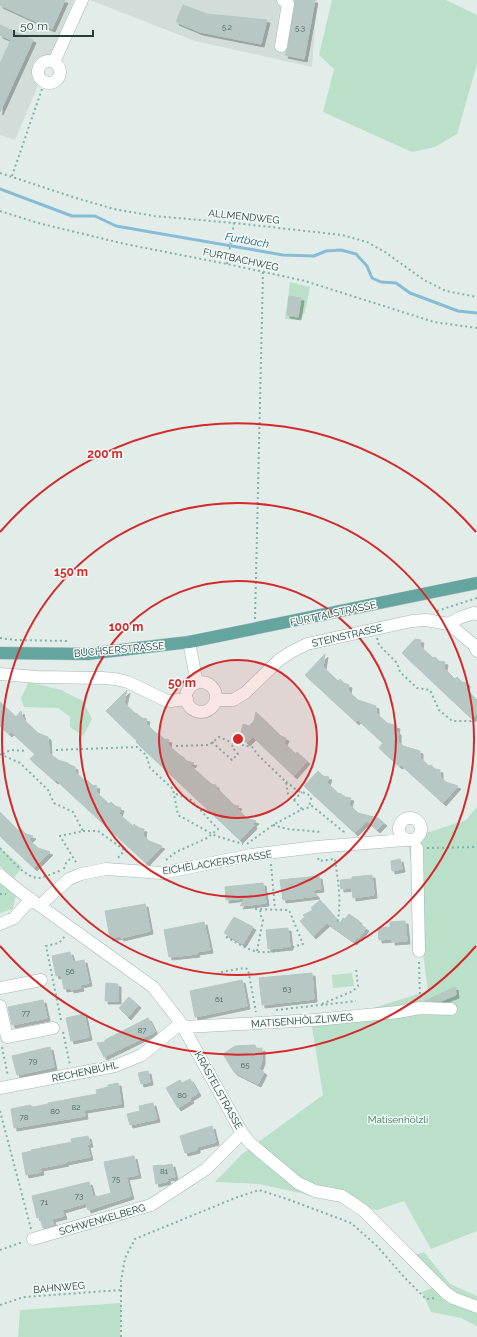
<svg xmlns="http://www.w3.org/2000/svg" width="477" height="1337" font-family="Raleway,sans-serif">
<defs>
<filter id="shadow"><feDropShadow dx="3" dy="3" stdDeviation="0" flood-color="#0004"/></filter>
</defs>
<rect width="100%" height="100%" fill="#e2edea"/>
<path fill="#d0ddd9" d="M0,0h74l-59,140 -15,-5z
M90,0h227l-5,67 -117,-26z"/>
<path fill="#bae0ca" d="M332,0h114l31,15v49l-20,70 -22,13 -23,5 -89,-40 11,-43 -15,-14z
M290,282l20,5 -5,25 -6,8 -14,-1z
M29,682l32,8 22,11 9,18 -9,17 -13,-9v-10l-12,-9 -34,-1 -3,-9z
M477,807v424l-46,18 -27,-48 -27,9 -118,-26 -44,-2 27,-28 81,-59 -11,-68 116,-36 -20,-152 58,-19z
M0,848l22,19 -8,11 -14,-12z
M0,880l16,14 -3,15 -13,4z
M352,973l2,13 -21,2 -1,-13z
M424,1252l26,32 27,12v30l-16,-8 -30,-6 -9,-20 17,-7 -26,-29z
M121,1303l-1,34h-102l2,-27z"/>
<g fill="none" stroke-linecap="round" stroke-linejoin="round">
<path stroke="#87bcd6" stroke-width="3" d="M0,189l72,27h23l21,10 167,29 31,1 12,-5 15,-1 15,4 11,12 5,12 9,4 15,1 14,10 48,18 19,2"/>
</g>
<path fill="#b7c8c4" stroke="#b4c7c3" filter="url(#shadow)" d="M0,0h65l-13,29 -52,-24z
M295,0h20l-11,59 -19,-4 3,-8z
M183,5l24,9 60,6 -6,24 -61,-12 -24,-10z
M0,25l33,15 -33,72v-48l11,-24 -11,-5z
M289,296l12,2 -3,19 -11,-2z
M415,639l6,1 -1,6 13,12 2,-1 4,4 6,1 -1,6 11,11 2,-2 5,5 5,1 -1,6 11,11v13l-5,6 -70,-66z
M325,654l-2,13 15,14 2,-2 4,4 5,2 -1,6 10,9 18,6v7l11,10 10,3 -1,5 2,1v9l5,5 17,5v7l9,8 2,-1 4,4 5,1v6l6,6 12,4 -15,17 -42,-38 -2,1 -20,-18 4,-5 -25,-23 -2,2 -51,-47z
M127,690l-3,13 12,11v-1l6,5 5,1 -1,4 11,11 1,-1 6,6 5,1 -1,5 14,12v-1l5,5 7,2 -3,3 20,18 5,1v2l18,18 5,1 -2,3 10,9 9,3 -3,3 1,2 -14,14 -104,-98 1,-1 -31,-30z
M0,702l16,15 5,-6 2,8 15,14 10,4 1,16 9,7 10,3v1l7,3v5l11,10 1,-2 5,5 5,1 -1,6 13,12 2,-2 4,4 6,2 -2,6 14,12 1,-2 5,4 5,1 -1,6 6,6 13,5 -16,17 -90,-83 -1,1 -25,-22 5,-5 -24,-22 -2,2 -9,-8z
M256,712l25,24 5,2 -2,5 12,11 1,-2 10,9 -13,15 -41,-39 -6,6 -7,-7 3,-12 6,2 5,-5z
M318,771l5,5 6,1 -2,6 12,11 1,-1 5,4 6,1 -2,6 9,9 20,5 6,5 -7,7 -10,-9 -12,12 -51,-47z
M0,812l19,19 2,-2 5,5 7,2 -4,4 9,8 12,4 -16,16 -34,-32z
M400,859l2,10 -10,2 -1,-10z
M372,875l2,20 -21,3 -1,-10 -11,1 -1,-9 12,-1v-2z
M319,876l2,13 -9,1 5,6 -34,4 -3,-20z
M263,883l3,20 -26,3 5,-8 -19,2 -1,-13z
M320,900l20,23 3,-5 2,1 4,-5 10,7 -1,2 8,5 -7,10 -2,-1 -3,5 -27,-19 -14,13 -13,-15 5,-4 -2,-2 10,-5 -2,-2z
M145,904l5,27 -29,7 -1,-2 -10,2 -5,-27z
M234,917l19,10 -10,17 -19,-11z
M405,921l2,20 -15,1v-3l-13,1 -1,-12 12,-1v-5z
M204,922l6,28 -14,2 1,2 -28,3 -5,-27z
M288,928l2,19 -22,2 -2,-19z
M70,952l3,10 11,-2 5,23 -9,2 1,3 -10,2v-2l-7,1 -3,-14 -5,1 -4,-20z
M312,973l2,26 -52,6 -3,-27z
M242,980l5,26 -52,11 -5,-26z
M106,983l12,1v17h-13z
M455,987l1,8 -15,6h-16z
M129,997l9,8 -10,12 -9,-9z
M43,1000l4,18 -35,7 -4,-18z
M84,1014l5,23 -18,4 -5,-23z
M148,1018l7,14 -51,25 -7,-14 8,-1v-2z
M255,1045l1,4 6,-1v13l-3,8 5,3 -6,12 -24,-12 -11,-18 12,-8z
M50,1047l4,20 -37,8 -5,-19z
M148,1071l2,11 -9,2 -3,-11z
M190,1079l8,14 -8,5 1,2 -13,8 -12,-20 14,-8 2,3z
M118,1083l3,21 -37,6 1,6 -71,12 -3,-19 19,-4 3,2 15,-3v-1l49,-9 -1,-4 12,-3v-2z
M153,1103l4,16 -27,6 -3,-11 13,-3 -1,-5z
M212,1126l4,16 -19,5v3l-12,3 -5,-17z
M88,1136l2,8 -3,1 3,12 -25,5 1,1 -26,5 1,4 -15,3 -4,-22 10,-2 -1,-1 41,-8 -1,-3z
M134,1156l4,19 -12,2 5,19 -43,14 -2,-7 -24,7 2,6 -12,3 2,6 -11,3 -3,-11 -3,1 -5,-22 57,-14 4,14 3,-1v2l15,-4 -7,-31z
M172,1164l3,13 -8,1 1,3 -12,3 -3,-18 8,-1v1z"/>
<g fill="none" stroke-linecap="round" stroke-linejoin="round">
<defs>
<path id="minor" d="M281,46l7,-42 -5,-4
M38 72a11 11 0 1 1 22 0a11 11 0 1 1-22 0Z
M54,62l28,-62
M449,624l10,-6 15,-5 3,1
M189,642l8,41
M0,674l37,3 66,1 12,1 13,3 37,18 6,1 16,-2
M186 697a15 15 0 1 1 30 0a15 15 0 1 1-30 0Z
M216,700h17l12,-7 34,-33 12,-8 16,-8 105,-23 14,-1 23,4 25,21 3,6
M399 829a11 11 0 1 1 22 0a11 11 0 1 1-22 0Z
M417,848l2,103
M0,875l18,15 135,97 28,36 61,110 8,10 48,40 17,8 27,5 22,15 82,82 7,5 24,9
M40,906l10,-10 19,-17 12,-5 25,-5 56,4 89,-18 65,-8 89,-7
M0,924l14,-6 17,-19
M0,988l41,-8
M0,1006l7,31 46,-9
M184,1027l131,-7 83,-8 22,-4 31,1
M0,1088l115,-22 27,-11 39,-32
M33,1239l118,-34 55,-36 36,-36"/>
<path id="major" d="M0,653l87,1 102,-12 288,-59"/>
</defs>
<use href="#minor" stroke="#a4b6b2" stroke-width="13"/>
<use href="#major" stroke="#c1cac8" stroke-width="13"/>
<path stroke="#81b3ab" stroke-width="2" stroke-dasharray="2 3" stroke-linecap="butt" d="M0,173l76,25 38,11 40,7 80,7 108,12 25,7 18,10 39,28 22,11 31,6
M12,176l32,-93
M0,211l38,12 87,21 102,20 78,17 129,41 43,6
M227,264l7,-41
M437,611l40,-13
M255,619l8,-347
M0,638l15,2 54,1
M377,638l2,7 18,18 3,9 17,16 13,2 9,20 13,11h19l6,-6
M212,742l20,18 6,-6 -6,-7 1,-4
M176,746l33,-1 10,-8 14,6 19,4 7,9 27,26 2,12 15,16
M56,750l81,-3 9,8 4,13 23,21 5,26 38,21 27,8
M0,754l20,9 28,27 6,13 19,9 10,19 -23,5 17,28
M3,754l7,-4 16,1
M286,782c4,2 7,6 11,8 6,4 10,1 14,8l-2,9
M294,800l8,-8
M273,825l14,4 34,3
M83,831h15l25,18 1,2 -7,8
M247,844l26,-19 26,-14 13,-5 32,26 -1,2
M0,848c9,9 27,32 40,30 7,-2 15,-5 21,-8
M427,848l50,-1
M318,858l1,3 16,-2c3,22 7,44 2,65
M166,860l10,-8 31,-14 11,-9 -28,-30 -17,-6
M271,864l4,45
M64,869l2,-6 6,-6
M0,894h6
M226,937c10,5 23,14 34,15 15,1 30,-4 43,-8l-14,-34 -37,-1
M257,951l6,-31 -2,-4 -1,-7
M419,962l1,36
M221,972l23,-4 4,1 8,43
M322,1004l31,-13 5,-5 -2,-17
M276,1010l80,-9
M61,1020l-15,-74 13,-3 6,-7
M63,1032l7,33
M2,1047l6,29
M0,1111l31,118
M0,1250l23,-8
M0,1305l24,-8 97,-7
M121,1337v-56l4,-23 10,-19 100,-41 24,-8 28,9 64,24 26,23 28,32 21,21 11,-1"/>
<use href="#minor" stroke="#fff" stroke-width="12"/>
<use href="#major" stroke="#64a5a0" stroke-width="12"/>
</g>
<circle cx="238" cy="739" r="79" fill="#d62828" fill-opacity=".12"/>
<g fill="none" stroke="#d62828" stroke-width="2">
<circle cx="238" cy="739" r="79"/>
<circle cx="238" cy="739" r="158"/>
<circle cx="238" cy="739" r="236"/>
<path d="M476 946A315 315 0 0 1 0 946M0 532A315 315 0 0 1 476 532"/>
</g>
<g text-anchor="middle" stroke-width="3" stroke-linejoin="round" paint-order="stroke">
<g font-size="8" fill="#46625e">
<text x="227" y="30">5.2</text>
<text x="300" y="31">5.3</text>
<text x="70" y="974">56</text>
<text x="287" y="992">63</text>
<text x="219" y="1002">61</text>
<text x="26" y="1016">77</text>
<text x="142" y="1033">87</text>
<text x="33" y="1064">79</text>
<text x="245" y="1068">65</text>
<text x="182" y="1098">80</text>
<text x="76" y="1110">82</text>
<text x="55" y="1114">80</text>
<text x="24" y="1120">78</text>
<text x="164" y="1174">81</text>
<text x="116" y="1182">75</text>
<text x="79" y="1199">73</text>
<text x="44" y="1205">71</text>
</g>
<g font-size="10" fill="#21403c" stroke="#f3f9f7">
<text transform="translate(244 216) rotate(6)" y="4">ALLMENDWEG</text>
<text transform="translate(241 259) rotate(12)" y="4">FURTBACHWEG</text>
<text transform="translate(333 613) rotate(-12)" y="4">FURTTALSTRASSE</text>
<text transform="translate(347 635) rotate(-13)" y="4">STEINSTRASSE</text>
<text transform="translate(119 649) rotate(-5)" y="4">BUCHSERSTRASSE</text>
<text transform="translate(217 862) rotate(-9)" y="4">EICHELACKERSTRASSE</text>
<text transform="translate(302 1020) rotate(-4)" y="4">MATISENHÖLZLIWEG</text>
<text transform="translate(85 1071) rotate(-12)" y="4">RECHENBÜHL</text>
<text transform="translate(219 1090) rotate(61)" y="4">KRÄSTELSTRASSE</text>
<text transform="translate(102 1219) rotate(-16)" y="4">SCHWENKELBERG</text>
<text transform="translate(59 1287) rotate(-5)" y="4">BAHNWEG</text>
</g>
<g font-size="10" fill="#287955" stroke="#f3f9f7">
<text x="398" y="1123">Matisenhölzli</text>
</g>
<g font-size="11" font-style="italic" fill="#175d80" stroke="#f3f9f7">
<text transform="translate(247 240) rotate(10)" y="4">Furtbach</text>
</g>
</g>
<circle cx="238" cy="739" r="6" fill="#d62828" stroke="#f3f9f7" stroke-width="2"/>
<g font-size="12" text-anchor="middle" font-weight="bold" fill="#d62828" stroke="#f3f9f7" stroke-width="3" stroke-linejoin="round" paint-order="stroke">
<text x="105" y="458">200 m</text>
<text x="71" y="576">150 m</text>
<text x="126" y="631">100 m</text>
<text x="182" y="687">50 m</text>
</g>
<path d="M14 30v6h79v-6" fill="none" stroke="#21403c" stroke-width="2"/>
<text x="20" y="30" font-size="12" fill="#21403c" stroke="#f3f9f7" stroke-width="3" paint-order="stroke">50 m</text>
</svg>
